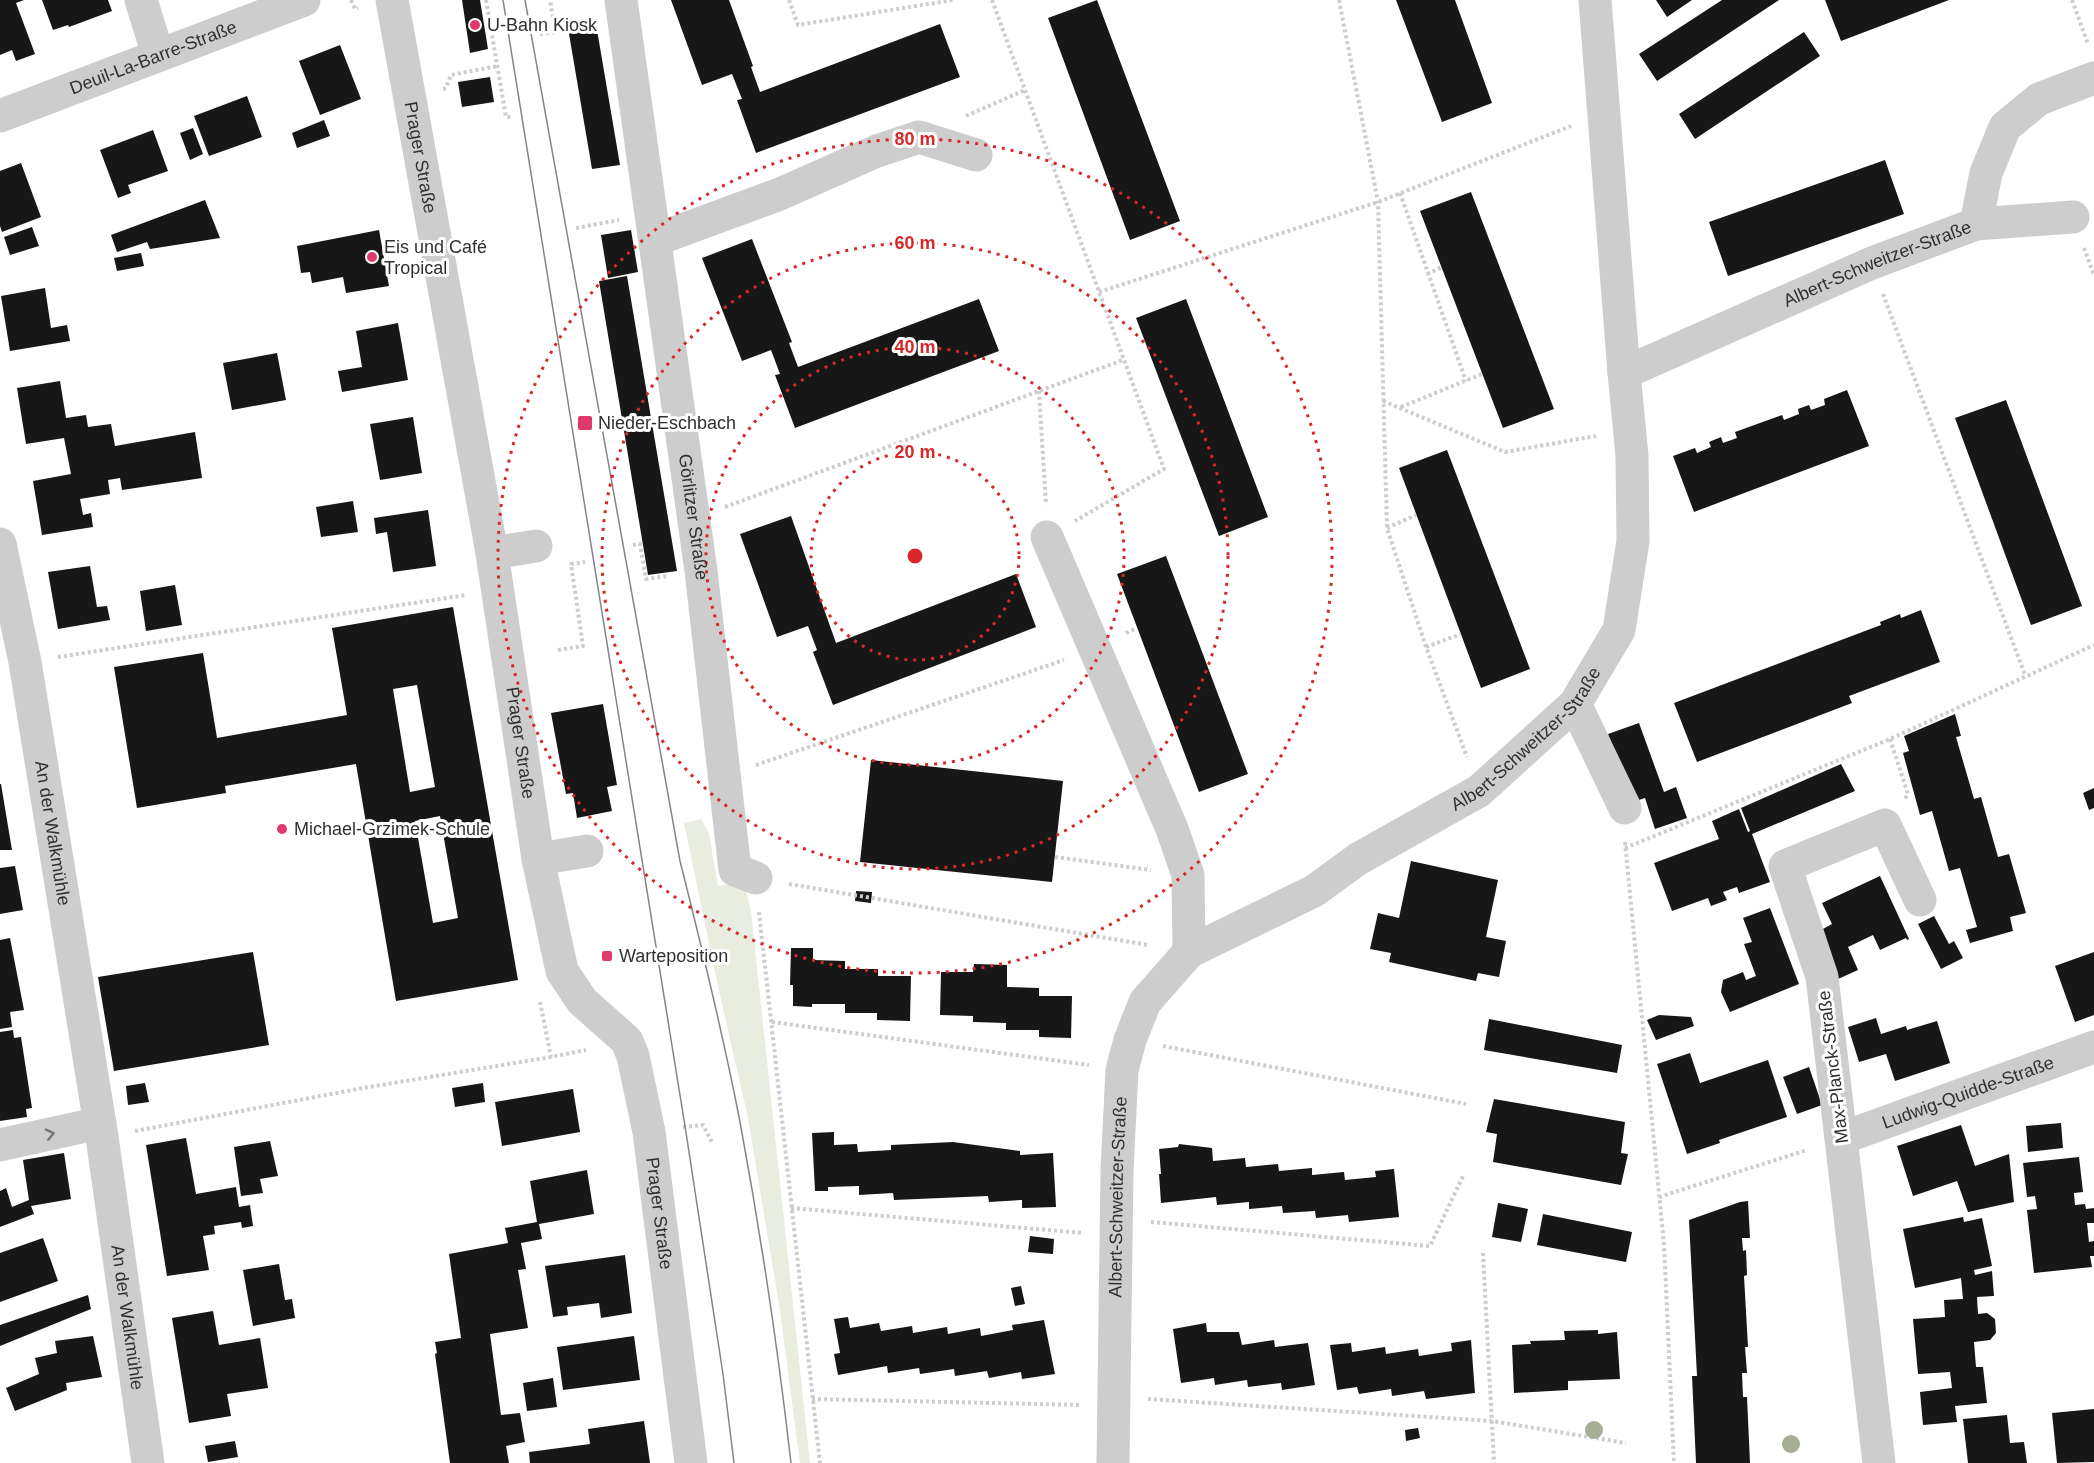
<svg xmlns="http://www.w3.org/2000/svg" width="2094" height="1463" font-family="Helvetica,sans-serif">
<rect width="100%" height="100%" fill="#fff"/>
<path fill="#e9eddf" d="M701,819l8,14 9,53 26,-5 7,30 59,552h-10l-21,-159 -31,-186 -31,-136 -33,-159z"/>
<path fill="#171717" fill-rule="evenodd" d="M0,0h24l-8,3 19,51 -19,7 -4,-11 -12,5z
M42,0h66l4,11 -43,16 -1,-2 -15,5z
M462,0h18l8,49 -18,4z
M671,0h58l24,66 -2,1 9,25 180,-68 20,53 -204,76 -19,-53 5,-1 -10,-25 -30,11z
M1097,0l83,221 -50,19 -82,-222z
M1396,0h59l37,103 -50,19z
M1656,0h36l-25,17z
M1722,0h57l-122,81 -18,-27z
M1825,0h124l-108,41z
M596,24l24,141 -28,4 -24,-141z
M1804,32l16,24 -125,83 -16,-25z
M340,45l21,54 -41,16 -21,-54z
M490,77l4,25 -32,5 -4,-25z
M247,96l15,41 -53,19 -15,-40z
M324,120l6,16 -33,12 -5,-15z
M193,128l10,26 -13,6 -10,-27z
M153,130l15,41 -40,14 3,8 -13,5 -18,-48z
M1885,160l19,54 -176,62 -19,-54z
M21,163l20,54 -39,15 -2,-6v-55z
M1471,192l83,217 -51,19 -83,-217z
M205,200l15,38 -70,11 -3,-7 -30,10 -6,-17z
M32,227l7,19 -29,9 -6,-18z
M379,230l10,56 -43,7 -3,-16 -31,6 -2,-11 -9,1 -4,-27z
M631,230l7,42 -30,6 -7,-43z
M752,239l40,103 -3,1 9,24 181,-68 20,52 -204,77 -20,-53 5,-1 -9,-24 -29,11 -40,-103z
M141,253l3,13 -27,5 -3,-13z
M627,276l50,295 -29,4 -49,-294z
M45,288l6,40 16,-3 3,16 -60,10 -9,-55z
M1186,299l82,218 -49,19 -83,-218z
M398,323l10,57 -66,12 -4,-21 24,-4 -6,-36z
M277,353l9,47 -54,10 -9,-47z
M60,381l6,37 20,-3 2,12 23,-3 4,22 80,-14 7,46 -80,12 -2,-12 -12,2 2,14 -30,5 3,16 8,-2 2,14 -51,8 -9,-54 38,-7 -7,-36 -38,6 -9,-56z
M1847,390l22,56 -175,66 -21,-56 22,-8 2,5 14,-6 -2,-5 12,-5 2,6 14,-5 -2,-6 47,-17 2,5 15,-6 -1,-5 11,-4 2,5 14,-5 -1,-6z
M2006,400l76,206 -51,19 -76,-207z
M413,417l9,56 -42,7 -10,-56z
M1447,450l83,219 -49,19 -82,-220z
M353,501l5,31 -37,5 -5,-30z
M428,510l8,56 -43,6 -6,-40 -11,2 -2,-16z
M791,516l45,127 180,-69 20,53 -203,78 -20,-53 4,-2 -9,-24 -31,11 -37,-103z
M1166,556l82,218 -49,18 -82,-218z
M90,566l7,41 10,-1 3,14 -52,9 -10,-57z
M175,585l7,40 -36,6 -6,-40z
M453,607l65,373 -122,21 -40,-237 -131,22 1,7 -89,15 -23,-141 89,-14 14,85 130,-23 -15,-87zM417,685l18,102 -25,5 -17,-103zM440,816l18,102 -25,5 -18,-102z
M1921,610l19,52 -91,34 3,7 -155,59 -23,-59 207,-78 -1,-3 20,-8 1,4z
M603,704l14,81 -10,2 5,24 -35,7 -4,-25 -7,1 -15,-81z
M1955,714l6,22 -5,1 18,62 7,-2 17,60 11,-3 17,59 -16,4 3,14 -43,12 -4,-13 11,-3 -17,-59 -11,3 -17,-60 -12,4 -17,-62 6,-2 -5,-15z
M1639,723l25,69 12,-5 11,31 -32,11 -10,-31 -12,4 -25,-68z
M871,760l192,21 -11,101 -192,-20z
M1841,764l14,27 -103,43 18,48 -31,11 -2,-6 -14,5 4,8 -16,6 -3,-8 -36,13 -18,-48 65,-24 -7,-18 27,-12 9,23 2,-1 -9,-23z
M0,784h1l11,66h-12z
M2094,788v20l-5,2 -6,-17z
M1411,861l87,19 -12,57 20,4 -7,36 -21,-4 -2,8 -87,-19 2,-9 -21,-4 8,-36 21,5z
M15,866l8,44 -23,4v-46z
M1880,876l29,63 -2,1 -1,-2 -26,12 -7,-15 -25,12 10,23 -20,9 -17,-49 11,-6 -10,-21z
M856,891l16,1 -1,11 -16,-2z
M1770,908l29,76 -69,28 -9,-20 2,-12 20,-8 3,8 10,-4 -12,-32 8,-2 -9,-24z
M1934,916l15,28 5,-3 9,17 -22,11 -23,-45z
M10,938l14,72 -14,2 2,15 -12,2v-89z
M791,948h22v12l32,1v8h33v7h33l-1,45 -33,-1v-7h-32v-9h-33v3l-19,-1v-21h-3z
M253,952l16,93 -155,26 -16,-94z
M2094,952v63l-19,7 -20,-56z
M974,964l33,1v22l32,1v8h33l-1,42 -32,-1v-7h-33v-7l-33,-1v-6l-33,-1 1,-43h32z
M1659,1015l32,2 3,9 -38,14 -9,-20z
M1876,1018l5,16 25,-8 1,4 30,-9 13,42 -55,18 -9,-27 -27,8 -11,-35z
M1489,1019l133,26 -5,28 -133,-23z
M13,1030l1,8 7,-1 11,71 -6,1 1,8 -27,4v-89z
M1690,1053l10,30 68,-23 19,57 -68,23 1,3 -33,11 -30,-90z
M1809,1067l13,38 -25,9 -14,-37z
M145,1083l4,19 -21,3 -2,-19z
M483,1083l2,19 -30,5 -3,-19z
M573,1089l7,43 -78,14 -7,-44z
M1494,1099l131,23 -4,31 7,1 -7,31 -128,-23 4,-28 -11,-2z
M2061,1123l2,25 -35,4 -2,-26z
M1961,1125l14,41 34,-12 5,48 -46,10 -11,-31 -44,15 -16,-50z
M834,1132v13l23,-1 1,8 33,-2v-5l62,-3 67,9v4l33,-2 3,54 -34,1v-8l-33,2 -1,-6 -94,4 -1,-7 -34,2v-9l-31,1v4h-13l-3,-58z
M186,1138l10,56 40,-7 3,20 11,-2 3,21 -11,2 -1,-6 -27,4 1,8 -12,2 6,34 -42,6 -21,-131z
M270,1141l8,35 -18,3 3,14 -22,3 -7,-49z
M1179,1144l33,4 1,13 32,-3 1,9 32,-3 1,7 33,-3v7l32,-3 1,8 31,-3 -1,-6 19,-2 5,48 -50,5 -1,-7 -32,3 -1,-7 -32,2 -1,-7 -33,3v-7l-32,3 -1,-8 -55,6 -2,-29h2l-2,-25 19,-2z
M64,1153l7,46 -40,7 3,8 -34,13v-36l6,-3 6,19 17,-7 -6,-40z
M2079,1157l4,35 -9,1 1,12 10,-1 1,5 8,-1v15h-7l2,19 5,-1v15h-4l2,11 -58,6 -7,-63 10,-1 -2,-13 -8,1 -4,-34z
M587,1170l7,44 -55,10 3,15 -21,4 5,26 -8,1 10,58 -38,6 11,81 19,-2 5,29 -19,4 3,17h-59l-15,-109 2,-1 -2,-11 26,-4 -12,-84 59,-11 -3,-15 32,-6 -7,-41z
M1748,1201l2,37h-8l1,13 3,-1 1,25 -3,1 4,71h-3l2,26h-5l1,24h4l3,66h-54l-4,-87h5l-8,-156 51,-18z
M1498,1203l30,6 -7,33 -29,-5z
M1543,1214l89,18 -6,30 -89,-17z
M1963,1217l1,5 18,-4 10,48 -18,4 1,5 17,-4 2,25 -17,1 1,17 9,-1 8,6 1,14 -6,7 -16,2 2,25h7l4,36 -32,3 2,16 -34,3 -3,-33 32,-4 -2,-16 -32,2 -5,-55 32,-2 -1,-17 19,-1 -2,-21 -46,10 -12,-59z
M1030,1236l24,3 -1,15 -25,-2z
M43,1238l15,43 -58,21v-49z
M625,1255l7,58 -31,5 -2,-15 -32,4 1,8 -15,2 -8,-51z
M279,1264l6,36 7,-1 3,19 -42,8 -10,-56z
M1021,1286l4,18 -10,2 -4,-18z
M88,1295l3,14 -91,37v-21z
M213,1311l6,34 41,-7 8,50 -41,6 4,22 -42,7 -17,-105z
M848,1317l2,11 29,-5 2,8 31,-5 1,7 34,-6 1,7 32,-6 1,8 32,-6 -1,-5 32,-5 11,54 -33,5 -1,-7 -32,6 -2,-7 -32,5 -1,-7 -34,5 -1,-6 -31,5 -1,-7 -49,9 -4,-21 6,-1 -6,-34z
M1206,1323l1,9h32l3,13 32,-5 1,7 33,-4 7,42 -33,5 -1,-7 -33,4 -1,-7 -32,5 -1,-7 -33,5 -8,-54z
M1598,1330v4l19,-2 3,47 -52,2v9l-54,3 -2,-48 19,-1 -1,-3 35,-1 -1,-9z
M93,1336l9,41 -36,6 1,7 -52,21 -9,-23 33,-14 -4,-16 22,-5 -2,-12z
M634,1336l6,44 -77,10 -6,-43z
M1471,1340l4,53 -49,6 -2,-8 -32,5 -1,-7 -32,5 -2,-7 -20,3 -7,-45 21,-2 1,9 33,-5 1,7 32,-5 1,7 33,-5 -1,-8z
M553,1378l4,29 -30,4 -4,-28z
M2094,1409v53l-37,1 -5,-50z
M2007,1415l3,28 14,-1 3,21h-59l-5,-44z
M644,1421l6,42h-120l-1,-11 61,-8 -2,-15z
M1418,1428l2,10 -14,3 -1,-11z
M235,1441l3,16 -30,5 -3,-16z"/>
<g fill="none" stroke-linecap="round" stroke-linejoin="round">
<path stroke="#cdcdcd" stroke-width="4" stroke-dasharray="3 3" stroke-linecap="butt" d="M351,0l4,9 3,-1
M486,0l20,117h7
M789,0l9,25 155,-25
M992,0l172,469 -89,52
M1339,0l39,202 9,326 39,119 41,110
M2072,0l16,44
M540,34l15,-2 -5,-32
M443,89l3,-1 5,-13 47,-9
M966,116l59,-26
M1400,193l66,188
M576,228l43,-8
M2084,248l10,27
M1427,274l15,-7
M1099,292l279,-90 193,-76
M1883,294l142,381
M1039,391l7,114
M1383,401l122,51 91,-16
M1401,407l81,-33
M725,507l398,-147
M1387,528l29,-13
M633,545l7,-1 6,35 22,-3
M1126,633l11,-5
M1426,647l35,-13
M558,650l25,-4 -12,-82 14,-2
M58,657l408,-62
M1890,739l18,55 -4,6
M756,765l308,-105
M1625,842l39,403 10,218
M1625,848l265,-109 204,-94
M1055,857l96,13
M789,884l359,61
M759,912l61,551
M540,1002l11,55
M772,1022l317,43
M1163,1046l303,58
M683,1127l20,-2 10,19
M135,1131l228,-43 188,-31 35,-7
M1659,1197l148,-47
M791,1208l292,25
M1151,1222l279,24 34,-72
M1483,1253l11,210
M812,1399l269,6
M1148,1399l344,22 134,22"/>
<g stroke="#cdcdcd" stroke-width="33">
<path d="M141,0l17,55"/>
<path id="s1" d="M392,0l100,553 46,306 24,112 20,30 45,40 6,15 16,76 42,331"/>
<path id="s2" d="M621,0l80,571 34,299 21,8"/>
<path id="s3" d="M0,116l304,-116"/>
<path d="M1976,224l97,-7"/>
<path d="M655,240l125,-46 97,-43 42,-14 57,18"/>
<path id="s4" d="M1624,373l248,-110 104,-39 10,-51 19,-46 34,-28 55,-21"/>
<path d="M1047,537l125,292 16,46 1,77"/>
<path id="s5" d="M0,544l25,118 77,475 46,326"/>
<path d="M492,553l44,-7"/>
<path d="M1575,704l50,104"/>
<path d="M538,859l49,-8"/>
<path id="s6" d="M1842,1138l252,-91"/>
<path d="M0,1145l100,-22"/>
<path id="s7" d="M1113,1463l4,-293 5,-100 8,-30 15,-38 44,-50 125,-61 44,-32 121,-68 96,-87 44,-74 14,-89 -1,-85 -8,-83 -29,-373"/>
<path d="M1879,1463l-57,-486 -37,-111 100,-41 35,75"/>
</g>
<path stroke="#858585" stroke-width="1.5" d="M503,0l182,1126 38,248 11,89
M525,0l155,861c22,87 43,173 60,261 21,113 38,227 51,341"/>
</g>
<g fill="#a6ae95">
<circle cx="1594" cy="1430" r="9"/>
<circle cx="1791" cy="1444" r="9"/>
</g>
<defs><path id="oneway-chevron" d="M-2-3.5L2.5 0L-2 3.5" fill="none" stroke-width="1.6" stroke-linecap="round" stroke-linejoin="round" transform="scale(1.5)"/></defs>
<use stroke="#777" href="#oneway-chevron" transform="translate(50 1134) rotate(-13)"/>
<g fill="none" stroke="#d62828" stroke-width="3" stroke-dasharray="3 6">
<circle cx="915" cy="556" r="104"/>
<circle cx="915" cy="556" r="209"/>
<circle cx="915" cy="556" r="313"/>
<circle cx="915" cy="556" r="417"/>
</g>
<g fill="#e1386b" stroke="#fff" stroke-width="2">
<circle cx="475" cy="25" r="6"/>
<circle cx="372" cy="257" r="6"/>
<rect x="577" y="415" width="16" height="16" rx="3"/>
<circle cx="282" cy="829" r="6"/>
<rect x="601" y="950" width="12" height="12" rx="3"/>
</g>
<g text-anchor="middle" stroke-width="6" stroke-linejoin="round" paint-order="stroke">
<g font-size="18" fill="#303030" stroke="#fff" text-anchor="start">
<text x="487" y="31">U-Bahn Kiosk</text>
<text x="384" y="253">Eis und Café<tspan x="384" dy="21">Tropical</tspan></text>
<text x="598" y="429">Nieder-Eschbach</text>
<text x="294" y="835">Michael-Grzimek-Schule</text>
<text x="619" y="962">Warteposition</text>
</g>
<g font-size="18" fill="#303030" stroke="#fff">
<text dy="6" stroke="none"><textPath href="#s3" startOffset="164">Deuil-La-Barre-Straße</textPath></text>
<text dy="6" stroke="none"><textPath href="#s1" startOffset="160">Prager Straße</textPath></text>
<text dy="6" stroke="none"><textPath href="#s4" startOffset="276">Albert-Schweitzer-Straße</textPath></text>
<text dy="6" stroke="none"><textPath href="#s2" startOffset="522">Görlitzer Straße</textPath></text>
<text dy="6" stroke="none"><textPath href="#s7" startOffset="934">Albert-Schweitzer-Straße</textPath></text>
<text dy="6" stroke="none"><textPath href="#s1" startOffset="754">Prager Straße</textPath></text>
<text dy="6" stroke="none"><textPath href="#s5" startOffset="294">An der Walkmühle</textPath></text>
<text transform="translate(1833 1067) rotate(-97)" y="6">Max-Planck-Straße</text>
<text dy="6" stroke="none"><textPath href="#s6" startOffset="134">Ludwig-Quidde-Straße</textPath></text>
<text dy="6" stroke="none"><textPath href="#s7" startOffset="266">Albert-Schweitzer-Straße</textPath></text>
<text dy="6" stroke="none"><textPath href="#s1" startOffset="1258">Prager Straße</textPath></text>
<text dy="6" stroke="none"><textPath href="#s5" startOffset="784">An der Walkmühle</textPath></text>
</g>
</g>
<circle cx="915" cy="556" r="9" fill="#d62828" stroke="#fff" stroke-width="3"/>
<g font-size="18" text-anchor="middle" font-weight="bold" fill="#d62828" stroke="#fff" stroke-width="6" stroke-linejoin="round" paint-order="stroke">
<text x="915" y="145">80 m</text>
<text x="915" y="249">60 m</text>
<text x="915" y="353">40 m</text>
<text x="915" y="458">20 m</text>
</g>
</svg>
